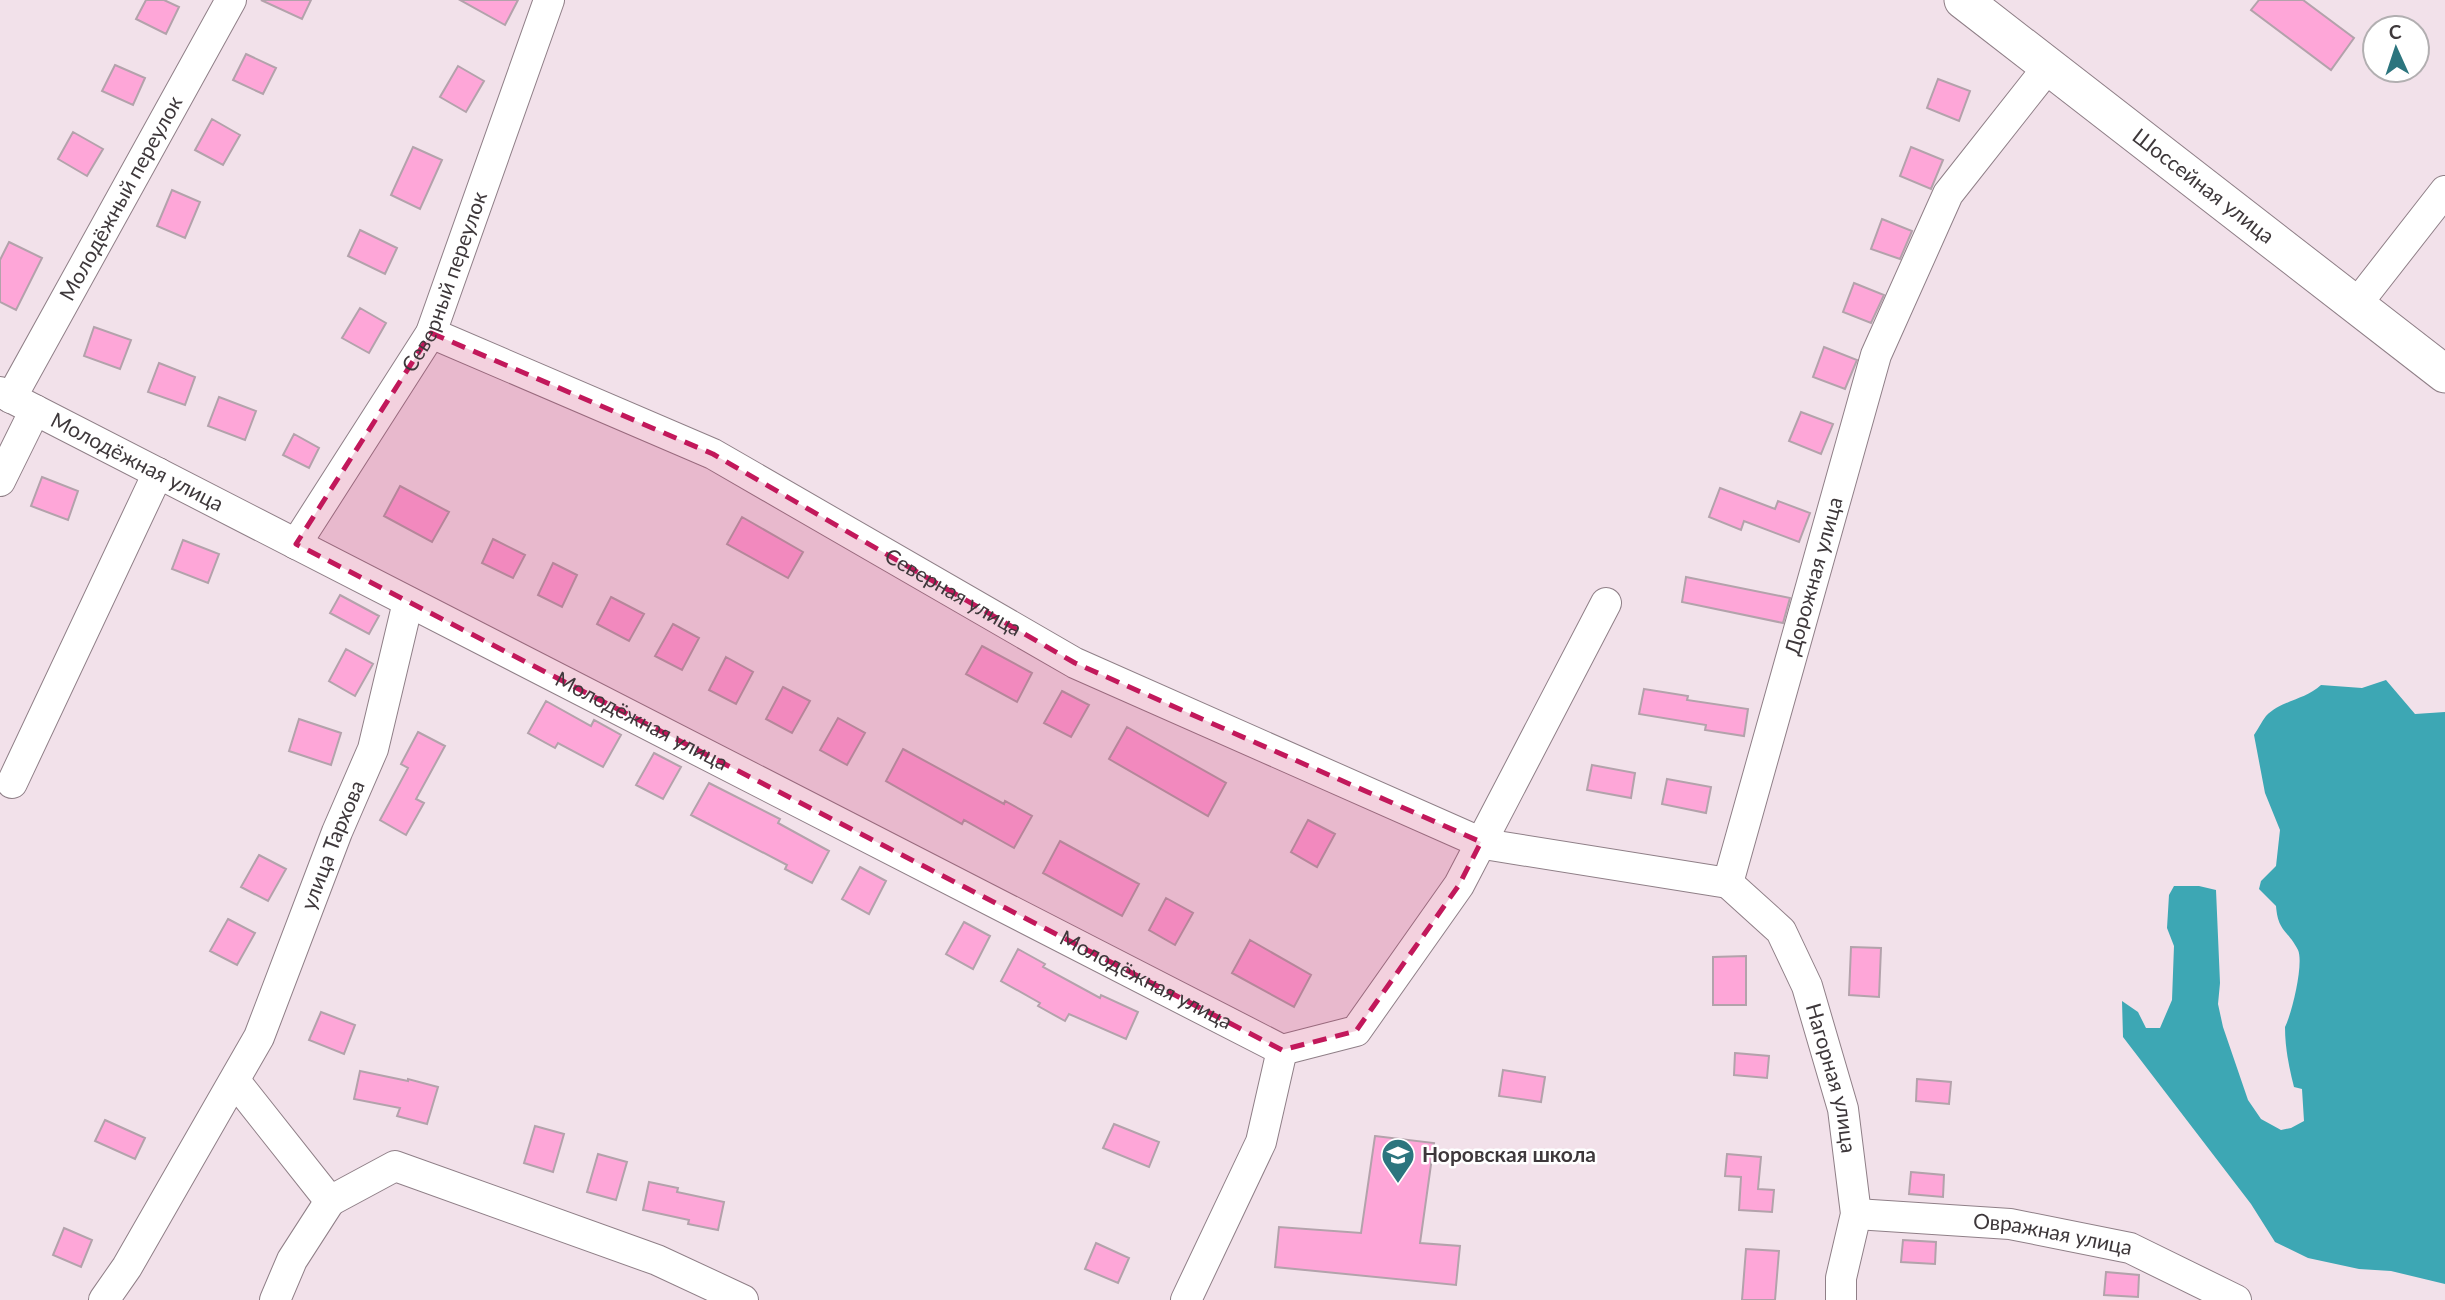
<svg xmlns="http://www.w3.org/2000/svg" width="2445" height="1300" font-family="Lato,sans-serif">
<rect width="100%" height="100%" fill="#f2e1ea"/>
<path fill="#3da7b4" d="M2386,680l29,34 30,-2v572l-54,-13 -32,-2 -51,-11 -33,-16 -24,-38 -128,-167 -1,-36 16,11 8,16h14l12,-28 2,-54 -7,-18 2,-33 5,-9h25l17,4 4,93 -2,21 5,23 25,73 13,19 20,11 10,-2 13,-7 -2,-32 -8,-2c-5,-20 -9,-39 -9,-60 7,-14 19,-64 13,-77 -10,-20 -20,-18 -22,-44l-17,-17 2,-8 15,-15 4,-36 -15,-37 -11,-58c4,-6 8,-14 12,-19 16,-16 39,-16 55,-31l41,3z"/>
<path fill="#fea6d8" stroke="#b3a2ab" stroke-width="2" d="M146,0h18l15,7 -13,27 -30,-15z
M261,0h50l-9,19z
M460,0h58l-13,25z
M2259,0h44l51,38 -23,32 -80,-60z
M246,54l30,14 -13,26 -30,-14z
M115,65l30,13 -12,27 -31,-14z
M458,66l26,15 -18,31 -26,-15z
M1938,79l32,12 -11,30 -32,-13z
M212,119l28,16 -17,30 -28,-15z
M73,132l30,17 -16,27 -29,-17z
M413,147l29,13 -22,49 -29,-14z
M1911,147l32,13 -12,29 -31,-13z
M172,190l28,12 -15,36 -28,-12z
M1882,219l30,12 -12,28 -29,-10z
M360,230l37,18 -12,26 -37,-18z
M9,242l33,16 -26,52 -16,-8v-42z
M1854,283l30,12 -13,28 -28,-11z
M360,308l26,15 -17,30 -27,-15z
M94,327l37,13 -11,29 -36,-13z
M1824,347l33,13 -12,29 -32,-12z
M159,363l36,14 -10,28 -37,-13z
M219,397l37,14 -11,29 -37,-14z
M1801,412l32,12 -12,30 -32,-13z
M294,434l25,14 -10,20 -26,-13z
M42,477l36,14 -10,29 -37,-14z
M400,486l49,26 -17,30 -48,-26z
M1720,488l55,21 3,-8 32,12 -11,29 -55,-21 -3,9 -32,-13z
M742,517l61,35 -15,26 -61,-34z
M493,539l32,16 -12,23 -31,-15z
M183,540l36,14 -11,29 -36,-14z
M553,563l24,12 -15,32 -24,-12z
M1686,577l104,21 -7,25 -101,-21z
M340,595l39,21 -10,18 -39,-21z
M611,597l33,17 -15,27 -32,-17z
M673,624l26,14 -17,32 -27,-14z
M982,646l50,27 -15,29 -51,-28z
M346,649l27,15 -18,32 -26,-15z
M726,657l27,15 -17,32 -27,-14z
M783,687l27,14 -18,32 -26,-14z
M1644,689l44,7 -1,4 61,9 -4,27 -39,-6 1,-5 -67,-11z
M1062,691l27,14 -18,32 -27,-14z
M546,701l45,25 3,-6 27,15 -18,32 -45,-24 -3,5 -27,-15z
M838,718l27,15 -18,32 -27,-15z
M299,719l42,14 -10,32 -42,-14z
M1127,727l99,56 -18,33 -99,-57z
M418,732l27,14 -29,53 8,4 -18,32 -26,-15 28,-52 -7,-4z
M903,749l101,55 1,-3 27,15 -18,32 -50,-28 -2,4 -76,-43z
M654,753l27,14 -18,32 -27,-14z
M1592,765l43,8 -4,25 -44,-8z
M1667,779l44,8 -5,26 -44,-9z
M709,783l71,36 -2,4 51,28 -17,32 -27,-14 2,-4 -96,-50z
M1308,820l27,14 -18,33 -26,-15z
M1060,841l79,43 -17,32 -79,-43z
M259,855l27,14 -18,32 -27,-14z
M860,867l26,14 -17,33 -27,-15z
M1166,898l27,15 -18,32 -26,-15z
M228,919l27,14 -18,32 -27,-14z
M964,922l26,14 -17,33 -27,-15z
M1250,940l61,35 -17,32 -62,-34z
M1851,947l30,1 -2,49 -30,-2z
M1018,949l27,15 -2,3 57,31 1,-3 37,17 -12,27 -57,-25 -4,7 -27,-15 2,-3 -39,-22z
M1746,956v49h-33v-48z
M321,1012l34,13 -11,29 -35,-14z
M1735,1053l34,3 -2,22 -33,-3z
M1503,1070l42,7 -4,25 -42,-6z
M360,1071l48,10v-2l30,8 -11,37 -30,-8 3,-8 -46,-9z
M1917,1079l34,3 -2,22 -33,-3z
M105,1120l40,18 -10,21 -40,-18z
M1114,1124l45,18 -10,25 -46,-19z
M535,1126l29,8 -11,38 -29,-9z
M1375,1136l59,7 -14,100 40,3 -4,39 -181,-18 4,-40 82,6z
M598,1154l29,8 -11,38 -29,-8z
M1727,1154l34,3 -3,32 16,1 -2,22 -33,-2 2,-33 -16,-1z
M1911,1172l33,3 -1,22 -34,-3z
M649,1182l29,6 -1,4 47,10 -6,28 -30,-6 1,-4 -46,-10z
M64,1228l28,12 -11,27 -28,-12z
M1903,1240l33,2 -1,22 -34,-2z
M1096,1243l33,15 -11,25 -33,-14z
M1746,1249l33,2 -4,49h-33z
M2106,1272l33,3 -1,22 -34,-2z"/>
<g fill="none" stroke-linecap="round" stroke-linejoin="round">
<defs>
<g id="minor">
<path d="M2356,305l89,-114"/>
<path id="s1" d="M431,333l282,121 362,209 409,181 244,39 148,-528 72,-161 101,-128"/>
<path id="s2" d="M0,392l1282,658"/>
<path id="s3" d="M11,398l220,-398"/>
<path d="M0,481l35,-71"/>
<path id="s4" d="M296,544l135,-211 118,-333"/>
<path d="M12,783l146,-310"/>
<path id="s5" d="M1728,883l53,48 26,55 36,123 13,105 -15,64v22"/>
<path d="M1282,1050l74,-19 103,-146 147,-282"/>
<path d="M235,1081l95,120 -38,59 -17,40"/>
<path d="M330,1201l65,-35 262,94 86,40"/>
<path id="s6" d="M1856,1214l154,10 120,24 106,52"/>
<path id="s7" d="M104,1300l23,-33 132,-230 78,-205 36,-83 35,-147"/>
<path d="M1186,1300l75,-158 21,-92"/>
</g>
<g id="major">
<path id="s8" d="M1963,0l482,374"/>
</g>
</defs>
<use href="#minor" stroke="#8f7f87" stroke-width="32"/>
<use href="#major" stroke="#8f7f87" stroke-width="39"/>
<use href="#minor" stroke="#fff" stroke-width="30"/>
<use href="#major" stroke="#fff" stroke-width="37"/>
</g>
<path fill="#c2185b" fill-opacity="0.2" stroke="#c2185b" stroke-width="5" stroke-dasharray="14 9" stroke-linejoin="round" d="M431,333l282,121 362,209 406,179 -22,43 -103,146 -74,19 -986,-506z"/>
<defs>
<symbol id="school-pin" viewBox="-11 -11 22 30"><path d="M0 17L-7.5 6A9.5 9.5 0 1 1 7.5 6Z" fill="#2c757e" stroke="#fff"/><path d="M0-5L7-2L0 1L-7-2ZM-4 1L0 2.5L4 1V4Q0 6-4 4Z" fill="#fff"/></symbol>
</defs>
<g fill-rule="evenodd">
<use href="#school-pin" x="1379" y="1136" width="38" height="52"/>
</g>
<g text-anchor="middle" stroke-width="5" stroke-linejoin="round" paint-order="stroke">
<g font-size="21" fill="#3e383b" stroke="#fff">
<text dy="7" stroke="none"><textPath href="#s8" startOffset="304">Шоссейная улица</textPath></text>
<text dy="7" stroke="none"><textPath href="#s3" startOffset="228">Молодёжный переулок</textPath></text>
<text dy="7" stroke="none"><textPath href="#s4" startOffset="303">Северный переулок</textPath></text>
<text dy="7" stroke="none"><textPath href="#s2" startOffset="154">Молодёжная улица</textPath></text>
<text dy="7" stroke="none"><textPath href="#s1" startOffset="1738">Дорожная улица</textPath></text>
<text dy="7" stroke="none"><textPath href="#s1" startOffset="584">Северная улица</textPath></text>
<text dy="7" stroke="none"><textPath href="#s2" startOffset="721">Молодёжная улица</textPath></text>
<text dy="7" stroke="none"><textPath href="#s7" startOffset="511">улица Тархова</textPath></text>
<text dy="7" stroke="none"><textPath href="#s2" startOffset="1288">Молодёжная улица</textPath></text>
<text dy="7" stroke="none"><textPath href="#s5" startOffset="228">Нагорная улица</textPath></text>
<text dy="7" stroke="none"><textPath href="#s6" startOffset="198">Овражная улица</textPath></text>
</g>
<g font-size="21" font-weight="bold" fill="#3e383b" stroke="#fff" text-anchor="start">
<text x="1422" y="1162">Норовская школа</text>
</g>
</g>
<g transform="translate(2396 49) rotate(357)"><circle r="33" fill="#ffffff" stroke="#b2afb1" stroke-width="2"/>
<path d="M0-5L12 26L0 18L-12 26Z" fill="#2c757e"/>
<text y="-10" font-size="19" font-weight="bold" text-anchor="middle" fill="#3e383b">С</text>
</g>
</svg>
